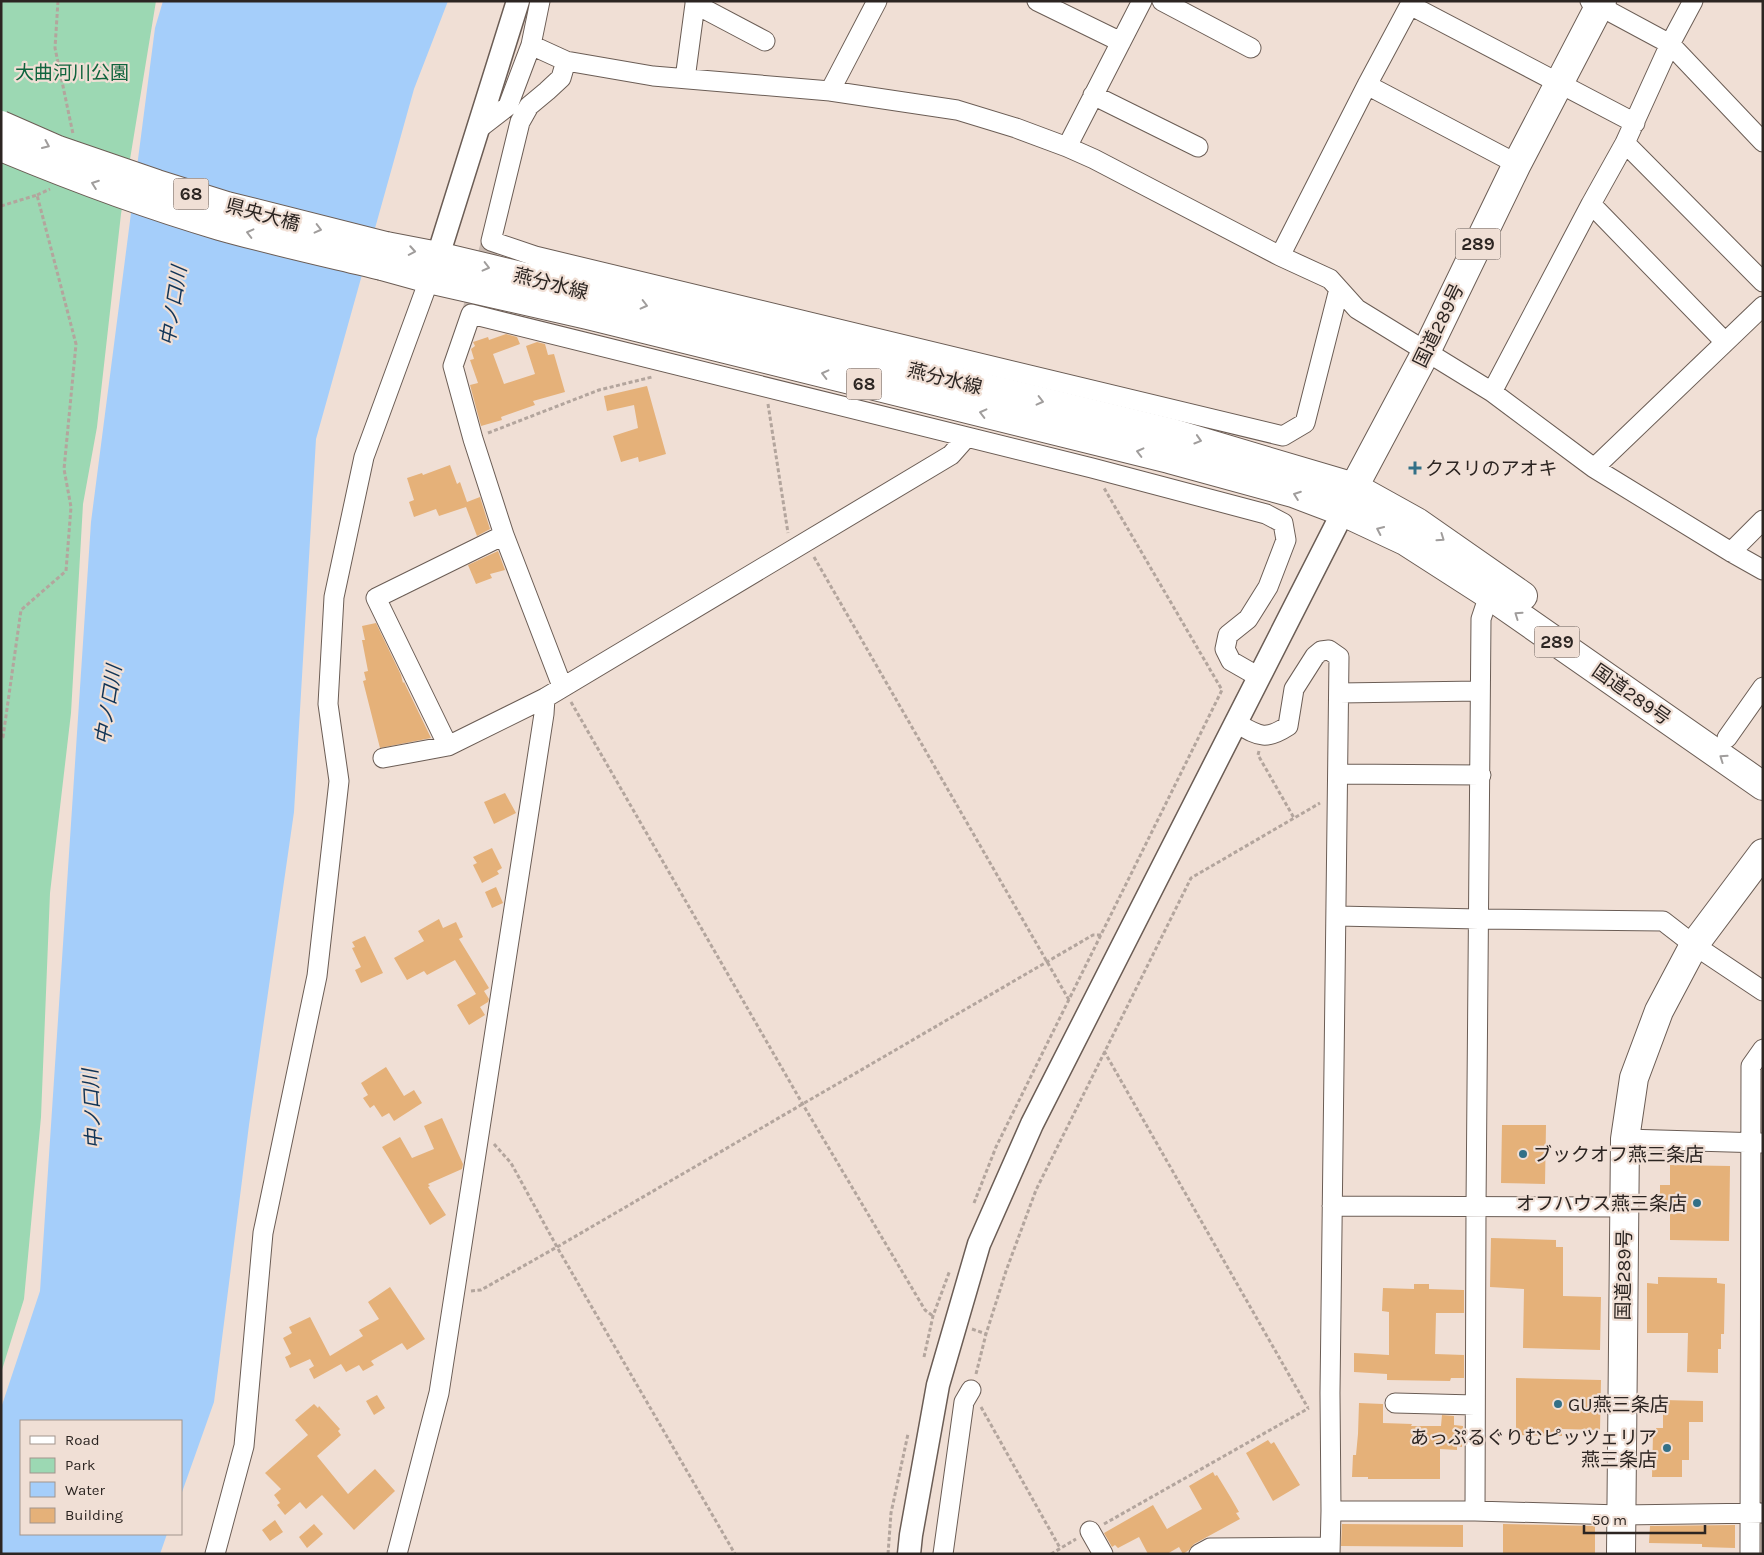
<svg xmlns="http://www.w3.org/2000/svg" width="1764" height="1555" font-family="Karla,'Noto Sans JP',sans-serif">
<rect width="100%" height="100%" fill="#f0dfd5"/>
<path fill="#9cd8b3" d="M1,1h155l-35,213 -24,213 -14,77 -12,209 -21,180 -9,224 -17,182 -23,74z"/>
<path fill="#a5cefa" d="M163,1h285l-34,88 -98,350 -22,373 -45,313 -35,277 -33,93v-74h-160v113h146l-7,20h-159v-146l39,-117 51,-769 64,-494z"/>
<path fill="#e5b179" d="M506,334l11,3 3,7 -27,10 11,30 31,-10 -9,-28 11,-4 8,2 3,11 6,-1 11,38 -32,9 2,4 -34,12 1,3 -21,6 -11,-41 8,-2 -8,-23 4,-1 -3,-10 4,-3 -2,-4 15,-5 1,3z
M647,386l19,68 -27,8 -1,-5 -17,5 -8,-26 25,-8 -4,-23 -27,6 -3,-15z
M450,465l7,19 3,-2 7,20 13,-5 10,32 -13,7 -11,-29 -27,9 -3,-7 -22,8 -5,-15 5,-2 -7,-22 15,-5 1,2z
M498,551l7,19 -15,4 2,4 -16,6 -8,-19z
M376,623l25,52 2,8 1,-1 27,56 -51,10 -17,-67 3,-1 -2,-8 4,-1 -6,-31h3l-3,-14z
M505,793l11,20 -22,11 -10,-22z
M492,848l10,20 -5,3 2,3 -17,9 -9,-18 4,-2 -4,-6z
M496,887l7,16 -11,5 -7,-16z
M439,919l4,9 13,-6 7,15 -4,2 30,49 -5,3 5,8 -1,3 -8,5 5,8 -16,10 -12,-20 19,-11 -21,-34 -28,15 -3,-4 -17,9 -13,-22 30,-17 -6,-10z
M365,936l18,37 -22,10 -6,-13 6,-3 -9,-19 3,-1 -3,-5z
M386,1067l18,29 10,-6 8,13 -28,18 -5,-8 -7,4 -8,-12 -4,3 -7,-10 5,-3 -7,-12z
M442,1118l21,46 -1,5 -34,15 2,2 -2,1 18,28 -16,10 -48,-78 18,-10 12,21 22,-9 -10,-23z
M1502,1125h44l-1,59 -44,-1z
M1670,1165l60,1 -1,75 -59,-1v-37h-10v-18h10z
M1491,1238l65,2v7h7v49l38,1 -1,53 -77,-2 1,-59 -34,-2z
M1658,1277l59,1v5l8,1 -1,50h-3v15h-3v24l-31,-1 1,-39h-41v-50l11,1z
M1414,1284h15v5l35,1v23h-28l-1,41 29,1v23h-13l-1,3 -63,-1v-6l-33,-2v-19l35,2v-43l-7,-1 1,-23 31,1z
M390,1287l35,52 -18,11 -5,-7 -31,18 3,4 -11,6 -4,-6 -13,7 -5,-8 -27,15 -5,-10 5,-3 -4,-7 -20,9 -5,-11 6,-3 -8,-16 9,-5 -3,-6 21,-10 20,39 33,-20 -4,-6 20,-11 -11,-17z
M1516,1378l85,2 -1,50 -38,-1v7l-46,-1z
M377,1395l8,13 -11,7 -8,-14z
M1663,1400l40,1v21h-14v38h-7v17h-30l1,-43h3v-6h7z
M1359,1403l24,1v19l29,1 -1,2h30l1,-11 12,1v9l9,1 -1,21 -5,-1v4l-17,-1v30h-72v-2h-16l1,-22h3l2,-21z
M314,1404l4,4 1,-2 21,23 -2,2 3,4 -24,21 31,38 27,-25 20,22 -41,39 -32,-35 -16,14 -6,-7 -15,13 -8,-10 3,-2 -6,-8 7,-6 -16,-16 43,-38 -13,-15z
M1268,1440l3,4 3,-2 26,43 -27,16 -27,-48z
M1213,1472l2,4 2,-1 14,23 8,14 -3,1 4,6 -46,25 -5,6 -6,4 -4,-7 -12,7h-19l-9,-17 -21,11 -3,-3 -3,2 -8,-14 49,-28 14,24 35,-20 -13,-23z
M275,1520l8,12 -13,9 -8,-11z
M314,1524l9,10 -16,14 -8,-11z
M1342,1524l121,1v22l-122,-1z
M1503,1524l92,2v28h-92z
M1735,1525v23l-33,-1v-3l-53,-1 1,-17z"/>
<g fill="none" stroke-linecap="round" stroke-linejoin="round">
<path stroke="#c9bab1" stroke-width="19" stroke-dasharray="19 9" stroke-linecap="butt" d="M471,314l20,-73"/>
<defs>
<path id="minor" d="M695,1v3l70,37
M1037,1l84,41
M1162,1l89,47
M1590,1l80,43 93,98
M1410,5l225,118
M531,45l35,16 87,15 177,15 127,19 59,18 51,19 27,12 186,97 50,23 27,30 135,83 102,76 137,84 32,18
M566,61l-5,17 -14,13 -18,15 -9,16 -29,119 44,15 748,180 22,-13 34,-134
M685,79l10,-75
M1367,85l150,79
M830,91l47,-90
M1093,95l105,52
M477,130l31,-24 23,-61 9,-44
M1625,143l138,139
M1067,147l75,-146
M1591,204l134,138
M1280,256l87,-171 45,-84
M1492,392l99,-188 34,-61 45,-99 23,-43
M1594,468l169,-162
M1731,552l32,-32
M562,686l-58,-151 -31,-96 -20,-73 18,-52 621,154 174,46 17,9 3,17 -18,47 -20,32 -20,16 -3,14 6,12 28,16
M1339,693l141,-2
M1236,723c23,13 29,18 52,3l6,-37 21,-33 6,-5 8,-1 10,7 -9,736 1,118 -1,43
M1727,738l36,-51
M448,746l-72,-148 128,-63
M383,758l65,-12 97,-48 406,-243 15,-17
M1338,774l143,1
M1337,916l142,3 184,2 31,24 69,46
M1625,1139l138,4
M1332,1206l292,1
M1395,1403l80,2
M1331,1511h144l146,4 141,-2
M1475,1511l1,-304 5,-588 8,-24
M1090,1531l13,23
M215,1554l29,-108 19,-213 54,-257 22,-195 -11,-77 6,-107 30,-140 69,-188
M397,1554l42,-161 105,-679 1,-16
M943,1554l21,-152 7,-12
M1199,1554l11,-6 120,-1
M1750,1554l1,-488 12,-17"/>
<path id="tertiary" d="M438,256l80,-255
M909,1554l2,-19 27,-150 41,-141 53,-120 311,-612"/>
<path id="primary" d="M386,246l52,10 731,176 185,55
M382,266l47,13 159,36 581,144 124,34 50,19"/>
<path id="trunk" d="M1602,1l-85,163 -91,188 -72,135 -11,25 62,29 84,54 274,191
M1354,487l63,35 106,74
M1621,1554l4,-415 9,-61 25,-67 35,-66 69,-92"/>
</defs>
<use href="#minor" stroke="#6b5d55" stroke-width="21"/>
<use href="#tertiary" stroke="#6b5d55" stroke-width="25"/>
<use href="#primary" stroke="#6b5d55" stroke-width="30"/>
<use href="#trunk" stroke="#6b5d55" stroke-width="30"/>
<path stroke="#b3a59d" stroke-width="3" stroke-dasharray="4 2.5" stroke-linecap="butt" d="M58,1l-3,47 18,86
M37,195l13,-6
M1,206l36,-11 39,149 -12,125 7,38 -5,64 -45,39 -18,127 -2,1
M768,404l20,129
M488,433l111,-43 53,-13
M814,557l255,443
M571,702l231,401 123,207 8,6
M1259,751l-1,4 36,63
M1104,1051l204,357
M494,1144l17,19 46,84 178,307
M974,1203l22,-56 226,-457 -118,-202
M471,1291l10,-1 76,-43 536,-312h8
M972,1329l14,5
M924,1357l9,-41 17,-46
M976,1374l10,-40 20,-63 30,-81 155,-312 129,-75
M981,1407l79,141
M1104,1524l205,-116
M888,1554l3,-41 17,-79
M1051,1554l25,-15"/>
<use href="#minor" stroke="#fff" stroke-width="19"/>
<use href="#tertiary" stroke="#fff" stroke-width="22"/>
<use href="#primary" stroke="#fff" stroke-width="28"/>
<use href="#trunk" stroke="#fff" stroke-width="28"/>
<defs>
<path id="primary-bridge" d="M1,125l57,25 99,34 70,22 159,40
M1,147c72,30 144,57 219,79 53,15 108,27 162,40"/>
</defs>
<use href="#primary-bridge" stroke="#6b5d55" stroke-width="30" stroke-linecap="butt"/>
<use href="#primary-bridge" stroke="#fff" stroke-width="28"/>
</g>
<defs><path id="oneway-chevron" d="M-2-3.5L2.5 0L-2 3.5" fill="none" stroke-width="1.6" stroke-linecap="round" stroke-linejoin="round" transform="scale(1.25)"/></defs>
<g stroke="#a09d9c">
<use href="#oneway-chevron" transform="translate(46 145) rotate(24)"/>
<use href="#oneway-chevron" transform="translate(95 184) rotate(-160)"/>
<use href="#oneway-chevron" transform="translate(318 229) rotate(14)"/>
<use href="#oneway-chevron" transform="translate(250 233) rotate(-166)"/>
<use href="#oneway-chevron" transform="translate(412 251) rotate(10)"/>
<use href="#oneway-chevron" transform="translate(486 267) rotate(14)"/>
<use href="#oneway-chevron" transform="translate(644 305) rotate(14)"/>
<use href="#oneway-chevron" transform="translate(825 374) rotate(-166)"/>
<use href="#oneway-chevron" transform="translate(1040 401) rotate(14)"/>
<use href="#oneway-chevron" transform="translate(983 413) rotate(-166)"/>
<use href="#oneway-chevron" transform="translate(1198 440) rotate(17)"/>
<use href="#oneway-chevron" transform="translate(1140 452) rotate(-166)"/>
<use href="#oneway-chevron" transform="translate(1297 495) rotate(-160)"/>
<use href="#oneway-chevron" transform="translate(1380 530) rotate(-155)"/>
<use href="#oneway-chevron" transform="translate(1441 538) rotate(35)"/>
<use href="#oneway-chevron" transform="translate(1518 615) rotate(-145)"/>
<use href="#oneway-chevron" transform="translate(1723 758) rotate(-145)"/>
</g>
<g fill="#337087" stroke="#f0dfd5" stroke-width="2">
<path d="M1412.5 460.5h5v5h5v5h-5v5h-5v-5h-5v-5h5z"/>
<circle cx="1523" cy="1154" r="5"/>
<circle cx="1697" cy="1203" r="5"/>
<circle cx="1558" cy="1404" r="5"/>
<circle cx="1667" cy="1448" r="5"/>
</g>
<g text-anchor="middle" stroke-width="4.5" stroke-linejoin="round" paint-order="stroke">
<g fill="#f0dfd5" stroke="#675d58" stroke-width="1">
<rect x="173.5" y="178.5" width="35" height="31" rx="4"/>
<rect x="1455.5" y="228.5" width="45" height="31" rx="4"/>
<rect x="846.5" y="368.5" width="35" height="31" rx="4"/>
<rect x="1534.5" y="626.5" width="45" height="31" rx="4"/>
</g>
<g font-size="18" font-weight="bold" fill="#2c2522">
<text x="191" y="200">68</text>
<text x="1478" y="250">289</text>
<text x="864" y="390">68</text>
<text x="1557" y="648">289</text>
</g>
<g font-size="19" fill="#10643d" stroke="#f0dfd5">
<text x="72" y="79">大曲河川公園</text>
</g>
<g font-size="19" fill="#2c2522" stroke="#f0dfd5">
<text transform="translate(263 214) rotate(15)" y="7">県央大橋</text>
<text transform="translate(551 283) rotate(14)" y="7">燕分水線</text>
<text transform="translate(1438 325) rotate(-64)" y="7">国道289号</text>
<text transform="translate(945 378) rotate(14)" y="7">燕分水線</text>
<text transform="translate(1632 694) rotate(35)" y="7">国道289号</text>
<text transform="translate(1623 1275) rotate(-89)" y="7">国道289号</text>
</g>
<g font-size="19" fill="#2c2522" stroke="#f0dfd5" text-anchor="start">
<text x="1425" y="475">クスリのアオキ</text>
<text x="1533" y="1161">ブックオフ燕三条店</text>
<text x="1687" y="1210" text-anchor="end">オフハウス燕三条店</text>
<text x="1568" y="1411">GU燕三条店</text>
<text x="1657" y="1444" text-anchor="end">あっぷるぐりむピッツェリア<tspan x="1657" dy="22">燕三条店</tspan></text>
</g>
<g font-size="20" font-style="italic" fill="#103457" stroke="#f0dfd5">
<text transform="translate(173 306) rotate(-81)" y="7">中ノ口川</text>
<text transform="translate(108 705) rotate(-81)" y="7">中ノ口川</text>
<text transform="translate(92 1109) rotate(-93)" y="7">中ノ口川</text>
</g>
</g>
<rect width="1764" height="1555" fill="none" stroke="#2c2522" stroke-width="5"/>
<rect x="20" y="1420" width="162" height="115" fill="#f0dfd5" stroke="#a2958d"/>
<rect x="30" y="1436" width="25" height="8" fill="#ffffff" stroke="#a2958d"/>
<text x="65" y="1445" font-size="15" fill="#2c2522">Road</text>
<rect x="30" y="1458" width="25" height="15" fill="#9cd8b3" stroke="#a2958d"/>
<text x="65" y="1470" font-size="15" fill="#2c2522">Park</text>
<rect x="30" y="1482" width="25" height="15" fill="#a5cefa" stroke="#a2958d"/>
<text x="65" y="1495" font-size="15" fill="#2c2522">Water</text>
<rect x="30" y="1508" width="25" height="15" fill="#e5b179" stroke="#a2958d"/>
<text x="65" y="1520" font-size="15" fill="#2c2522">Building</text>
<path d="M1584 1525v8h121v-8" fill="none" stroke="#2c2522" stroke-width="2.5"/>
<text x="1592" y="1525" font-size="15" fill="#2c2522" stroke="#f0dfd5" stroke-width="4" paint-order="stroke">50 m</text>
</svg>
